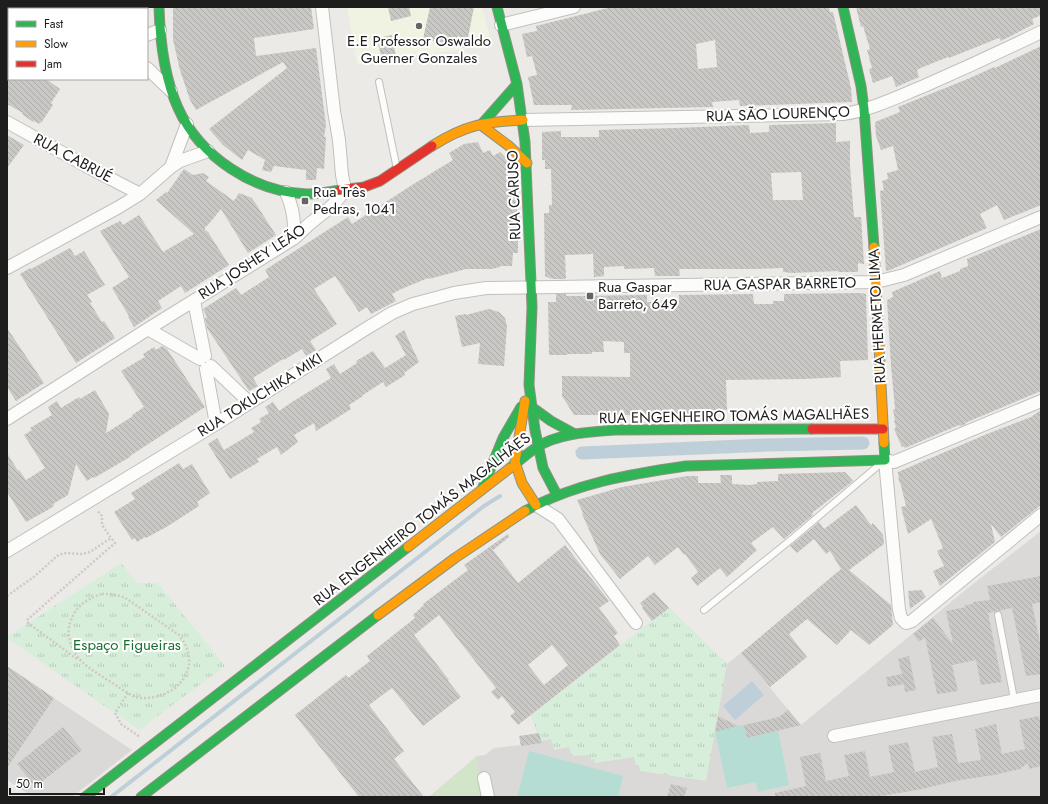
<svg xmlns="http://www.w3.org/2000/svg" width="1048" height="804" font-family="Jost,sans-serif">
<defs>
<pattern id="park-tufts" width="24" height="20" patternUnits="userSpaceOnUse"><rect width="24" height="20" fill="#d7eedb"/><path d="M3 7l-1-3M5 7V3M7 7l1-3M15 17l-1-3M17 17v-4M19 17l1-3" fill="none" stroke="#b8ccbc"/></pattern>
<pattern id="building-back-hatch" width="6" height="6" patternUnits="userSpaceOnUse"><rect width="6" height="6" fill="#c9c8c5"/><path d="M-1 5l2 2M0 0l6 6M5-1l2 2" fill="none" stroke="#acaba9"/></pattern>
</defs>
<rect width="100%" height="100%" fill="#ebeae6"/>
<path fill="#dad9d7" d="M1041,531v266h-612l48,-41 8,-1 9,-7 47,-5 -10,-28 138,-107 58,56 14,-11 60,72 172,-141z
M7,666l47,32 78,52 -60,47h-39l-26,-17z"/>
<path fill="#f0f3e2" d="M347,7h135l10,38 -135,19z"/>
<path fill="#d2e5c8" d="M477,756l4,41h-41l-6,-4z"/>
<path fill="url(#park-tufts)" d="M121,563l16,20h21l67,83 -86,64 -132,-92v-1z
M669,608l58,56 -21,117 -66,-10 -1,-6h-3l-2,-8 -39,6 -1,-4 -3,1 -1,-5 -18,1 -3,-9 -15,3 -3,-11 -10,2 -2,-8h-1l-7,-18z"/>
<path fill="#b6ddd4" d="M744,725l3,13 31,-7 11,54 -31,7 -2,-10 -29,6 -12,-57z
M529,751l94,25 -5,21h-101z"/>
<path fill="#becfda" d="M752,681l12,14 -29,25 -12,-14z"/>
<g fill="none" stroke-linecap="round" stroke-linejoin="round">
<path stroke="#becfda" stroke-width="4" d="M111,797l373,-291 16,-10"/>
<path stroke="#becfda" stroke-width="13" d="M582,453l185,-8 96,-2"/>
</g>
<path fill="url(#building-back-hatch)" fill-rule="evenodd" d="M173,7h138l3,22 -60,9 2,18 60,-8 10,77 -2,12h2l-2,32 -7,-1 -1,12h-10v-10l-32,-4 -3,6 -9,-2 3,-10 -17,-10 -6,10 -19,-15 -14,-16 78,-61 -4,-6 -87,48 -6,-10 -10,-30 -7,-30z
M388,7h21l2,9 -20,5z
M430,7h44l-8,41 -43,-9z
M612,7h217l1,5h3l18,76 1,14 -112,4 -1,-6 -27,2 1,5 -142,3 1,-5h-38l-6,-28 9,-2 -5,-19 -5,1 -5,-23 15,-3 -1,-5zM715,40l2,27 -19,2 -2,-25z
M856,7h185v8l-9,4 2,5 -33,17 -2,-3 -50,20 -1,-1 -25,10 -6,3 2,7 -23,10 -4,-11 -19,7 -4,-14 3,-1 -5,-18 3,-1 -7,-23 -2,1z
M392,35l4,22 -14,2 -5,-19h1v-2z
M1041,46v159l-37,15 -7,-15 -17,9 7,14 -97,42 -4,1 -6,-80 4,-1 -2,-9 6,-2 -1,-6 11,-3 -5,-24 -12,4 -5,-14 -1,-14 25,-10 -2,-5 72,-29 24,-11 1,1z
M7,79h39l14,10 -9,14 2,2 -12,18 -1,-1 -1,2 -5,-3 -1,1 -11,-8 1,-1 -16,-9z
M836,123v19l14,-1v25l4,51h7l3,47 -6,-1v9h-20v-1l-46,2 -9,-1v-4l-29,1h-75l1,7h-25l-1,-8 -30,1v-3l-20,1v9l-10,1 -1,-23 -28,1 1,23 -1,1h-10l-6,-1 -4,-2 -1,-63h5v-8h3l-1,-36h-6v-9h-3v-28l19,-1v6h38v-7l77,-2 73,-3 1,8 19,-1v-7zM801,172l2,28h-30l-2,-27z
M7,135l17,10 -17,23z
M478,142l5,11 7,-3 3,6 7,-4 12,12 4,22 2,56v11h-5l-1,13h-12v1l-8,2h-26l-37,10 -1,-1 -29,12 -7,4 4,7 -25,13 -4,-7 -8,5 -24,-36 -21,13 23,35 -27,17 6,9 -10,6 -4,-7 -18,11 -1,-1 -30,19 5,8 -9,5 -42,-63 -2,-10 2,-1 -4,-8 33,-21 5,7 28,-18 -4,-7 83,-53 4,7 60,-39 41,-25 -4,-7 15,-9z
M184,169l9,6 10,-2 6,4 -3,4 28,20 5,-8 13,5 24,37 -28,18 -27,-44 -13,16 -3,2v3l3,2 21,33 -44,28 -4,-7 -23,15 4,7 -28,19 -6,-10 1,-1 -17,-28 17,-11 -29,-46 20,-10 3,4 16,-10 24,37 31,-18 -38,-34 10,-8 1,1z
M1041,229v162l-76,32 1,1 -5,2 -2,-1 -54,23 -1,-2 -2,1 -8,-18 2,-2 -2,-6 1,-1 -2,-10 2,-1 -4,-43 -4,-66 6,-3 -1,-5 48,-21 2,7 18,-7v-2l8,-3 -1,-7z
M70,248l5,8 9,-5 21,34 -18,10 5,7 -2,1 12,19 2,-1 11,17 -39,25 -56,-89 10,-6 1,1z
M860,293l6,1v1l2,65 -28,1 1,16 -36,2 -79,1 1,30 -15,1 -1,8h-69v-4h-68l-12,-19v-20l68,1v-24h-6v-11l-21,-1 1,11h-12v2h-25v1h-18l-1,-53h8v-8h10v2h11l70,-1v7h11l21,-1v-6l74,-1 1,10h19v-3h11v-7z
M489,309l10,3 6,6 2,8 -3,40 -26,-2 2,-21 -18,4 -7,-31 10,-2 1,1z
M7,328l37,55 -28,18 -9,-14z
M404,330l15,32 -15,11 1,2 -19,12 -3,-5 -20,13v1l-14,9 2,4 -35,22 -2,-8 -20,12 4,7 -17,13 -4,-8 -20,12 2,3 -29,17 -22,-35 9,-6 7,12 30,-18 -3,-4 10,-6 -2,-3 10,-6 -4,-6 8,-5 6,9 13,-9 39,-24 -5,-9 8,-5 6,10 17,-11 -1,-2 17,-10 12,17 21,-13 -11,-19z
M162,346l5,3 38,58 -75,49v1l-36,21 -1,-1 -6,4 -11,-17 -8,31 -15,9 1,2 -8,5 -20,11 -19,-30v-39l11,18 1,-1 7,10 19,-12 -21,-33 8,-5 -2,-2 22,-13 -4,-8 9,-6 4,7 18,-11 1,2 15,-9 14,24 -3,19 27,-17 -1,-1 12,-8 -23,-36 24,-14 -2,-3 11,-7 2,3z
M1041,410v45l-1,1 1,4v45l-40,32 -10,-13 4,18 -55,44 -7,-15 11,-5 -7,-15 6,-3 -12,-29 -23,15 -7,-27 5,-1 -6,-24h-1l-1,-10 89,-38 44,-17z
M179,463l4,6 9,-5 18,29 -13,9 2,4 -31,20 -22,12 -1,-1 -8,5 -2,-4 -3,2 -18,-28 21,-13 -4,-6z
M845,472l8,9 -41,32 1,2 -29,24 -11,-12 -22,16 6,7 -30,27 -7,-9 -23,18 -6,-8 7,-6 -13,-18 -1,1 -6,-8 -23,18 -7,-9 -28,23 -20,-25 -18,-40 1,-1 -6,-13 45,-13 65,-11h11v7h23l-1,-8h12v9l18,1 7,-1v-2l21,-1v-7z
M856,505l15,20 2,-2 10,12 1,9 -35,26 42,35 2,20 -24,20 -18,-15 -14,15 -30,-26 -18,15 18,23 -37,30 -29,-34 100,-84 -11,-18 -4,3 -12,-15 -17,14 -7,-7 29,-24 5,7z
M508,534l1,3 -16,13 25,33 47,-38 44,56 -10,7 19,25 -4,3 6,9 -102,80 -8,-9 5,-4 -13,-16 -4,4 -7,-8 5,-4 -57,-73 -25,20 35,45 -1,1 13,16 -38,29 -31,-38 -23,17 35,46 -10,8 30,38h-65l-64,-82 51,-40 2,3 22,-17 -3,-5 48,-38 -2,-3 11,-10 -1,-1 45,-34 -4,-5zM552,645l16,20 -24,20 -16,-20z
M1041,576v26l-9,2 9,43v27l-15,2 -14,-68 -15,3 -9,2 14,69 -21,3 -5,-25 -24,5 6,26 -21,3 -12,-57 -6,5 -6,-8 20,-16 20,26 -7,-33 20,-4 -1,-2 8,-1v-2l17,-2 -3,-14z
M921,590l5,7 -16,12 -2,-18z
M654,592l15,16 -17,13 -10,-13 1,-1 -3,-4z
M909,656l7,34 -11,2 -1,-8 -16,3 -2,-10 16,-3 -4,-15z
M7,666l47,32 -47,70z
M788,710l13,15 -54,13 -3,-13 35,-8z
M718,716l20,10 -23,6z
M1039,716l2,10v40l-12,3 -1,-6 -8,6 -26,6 -34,5 -43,10 -42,7h-100v-4l31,-7 -6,-29 20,-4 6,28 23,-5 -5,-21 21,-4 5,26 24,-5 -6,-26 20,-4 7,30 23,-5 -6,-30 20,-3 6,29 23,-3 -6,-31 21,-5 6,30 23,-5 -6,-29z
M63,727l19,23 -47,37 -18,-23z
M539,733l3,10 -21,3 -2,-10z
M671,784l16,4 -3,9h-17z"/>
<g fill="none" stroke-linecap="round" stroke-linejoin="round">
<defs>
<path id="lane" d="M379,82l18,87
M704,610l89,-72 86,-73
M998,615l16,84"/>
<path id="street" d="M77,7l3,2
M501,25l73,-18
M147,35l13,-5
M147,68l24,23
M523,120l320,-6c28,-4 54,-17 81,-28 39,-17 78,-35 117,-54
M7,122l81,45 52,27
M171,167l16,-43
M286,192c7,16 10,30 7,47
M7,268l112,-61 21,-13 31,-27 9,-6 28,-10
M194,301l11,55
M148,329l52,30
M211,366l38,36
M206,369l10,55
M1041,401l-147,61 -9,-2 14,150 2,8 5,5 6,-2 129,-106
M7,419l141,-90 145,-90c7,-5 12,-12 19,-17 13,-11 24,-17 33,-33l-3,-14 -3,-35 -5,-29 -12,-104
M536,505l22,14 78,104
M7,551l209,-127 148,-94 28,-17 21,-9 19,-5 22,-6 32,-5 390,-6 28,-7 137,-58
M834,736l207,-41
M484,778l4,19"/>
<path id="fast" d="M159,7c1,34 5,70 19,101 22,49 76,84 129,86 11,0 22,-2 33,-4
M497,7l20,77 8,58 7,165 -3,78 6,45 8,38 14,27
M843,7l18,79 3,23 10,138
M481,125l36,-41
M533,408l18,13 22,12
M510,468c9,-7 18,-15 27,-21 21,-14 54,-15 78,-17l197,-1
M483,487l20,-49 18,-31
M525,511c50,-28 106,-37 161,-45l199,-6 -1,-17
M85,797l323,-250
M141,797l237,-182"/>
<path id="slow" d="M481,125l28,21 18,17
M432,146c33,-21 52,-24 91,-26
M874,247l10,196
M525,401l-10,61 7,21 14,22
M408,547l102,-79
M378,615l77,-57 70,-47"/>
<path id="jam" d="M340,190l24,-3 16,-6 52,-35
M812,429h71"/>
</defs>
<use href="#lane" stroke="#c1c0be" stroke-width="8"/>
<use href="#street" stroke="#c1c0be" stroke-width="14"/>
<use href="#fast" stroke="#8e9280" stroke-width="11"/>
<use href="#slow" stroke="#8e9280" stroke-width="11"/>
<use href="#jam" stroke="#8e9280" stroke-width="11"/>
<path stroke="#d1c8c4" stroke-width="2.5" stroke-dasharray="2 2" stroke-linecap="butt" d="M102,594h9l13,3 55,38c3,5 7,9 8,14 11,31 -23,54 -52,48 -10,-5 -19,-12 -29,-18 -17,-11 -34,-20 -37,-43 -1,-6 0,-12 3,-18 5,-13 17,-20 30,-24z
M7,596l28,-20 22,-20 7,-3 18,1 8,-2 21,-14 -9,-13v-9l-5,-6
M77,659l-49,-36 -1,-3 88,-77 -4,-5
M128,693l-13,20 6,11 19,13"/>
<use href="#lane" stroke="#fcfcfb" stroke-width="6"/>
<use href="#street" stroke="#fcfcfb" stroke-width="12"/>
<use href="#fast" stroke="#30b455" stroke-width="9"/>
<use href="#slow" stroke="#ff9f0a" stroke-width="9"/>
<use href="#jam" stroke="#e5322d" stroke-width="9"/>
</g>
<g fill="#656563" stroke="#fff" stroke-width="1.5">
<circle cx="419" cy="26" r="4"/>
<rect x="301" y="197" width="8" height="8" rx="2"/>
<rect x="586" y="292" width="8" height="8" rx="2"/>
</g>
<g text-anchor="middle" stroke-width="4" stroke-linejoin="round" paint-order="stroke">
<g font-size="15" fill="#1d1d1d" stroke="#fff" text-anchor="start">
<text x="419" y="46" text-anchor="middle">E.E Professor Oswaldo<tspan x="419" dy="17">Guerner Gonzales</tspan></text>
<text x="313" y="197">Rua Três<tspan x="313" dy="17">Pedras, 1041</tspan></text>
<text x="598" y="292">Rua Gaspar<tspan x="598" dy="17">Barreto, 649</tspan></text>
</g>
<g font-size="15" fill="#1d1d1d" stroke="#fff">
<text transform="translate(778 114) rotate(-2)" y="5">RUA SÃO LOURENÇO</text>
<text transform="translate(73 158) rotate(28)" y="5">RUA CABRUÉ</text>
<text transform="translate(514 195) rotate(-92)" y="5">RUA CARUSO</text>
<text transform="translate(252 262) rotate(-33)" y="5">RUA JOSHEY LEÃO</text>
<text transform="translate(780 284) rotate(-1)" y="5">RUA GASPAR BARRETO</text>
<text transform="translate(877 316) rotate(-93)" y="5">RUA HERMETO LIMA</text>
<text transform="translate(260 395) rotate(-32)" y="5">RUA TOKUCHIKA MIKI</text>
<text transform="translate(734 416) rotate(-1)" y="5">RUA ENGENHEIRO TOMÁS MAGALHÃES</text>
<text transform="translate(422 519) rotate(-38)" y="5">RUA ENGENHEIRO TOMÁS MAGALHÃES</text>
</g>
<g font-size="15" fill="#196d30" stroke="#fff">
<text x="127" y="650">Espaço Figueiras</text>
</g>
</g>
<rect width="1048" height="804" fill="none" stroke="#1d1d1d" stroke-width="16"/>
<rect x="8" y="8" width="140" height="72" fill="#ffffff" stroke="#a5a5a5"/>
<rect x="16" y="21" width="20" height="6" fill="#30b455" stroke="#a5a5a5"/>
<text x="44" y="28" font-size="12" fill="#1d1d1d">Fast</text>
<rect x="16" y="41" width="20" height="6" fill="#ff9f0a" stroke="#a5a5a5"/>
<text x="44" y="48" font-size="12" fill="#1d1d1d">Slow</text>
<rect x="16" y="61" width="20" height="6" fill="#e5322d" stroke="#a5a5a5"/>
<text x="44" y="68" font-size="12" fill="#1d1d1d">Jam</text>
<path d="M10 788v6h94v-6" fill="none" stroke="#1d1d1d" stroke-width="2"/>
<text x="16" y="788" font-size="12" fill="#1d1d1d" stroke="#ffffff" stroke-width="3" paint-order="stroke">50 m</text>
</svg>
